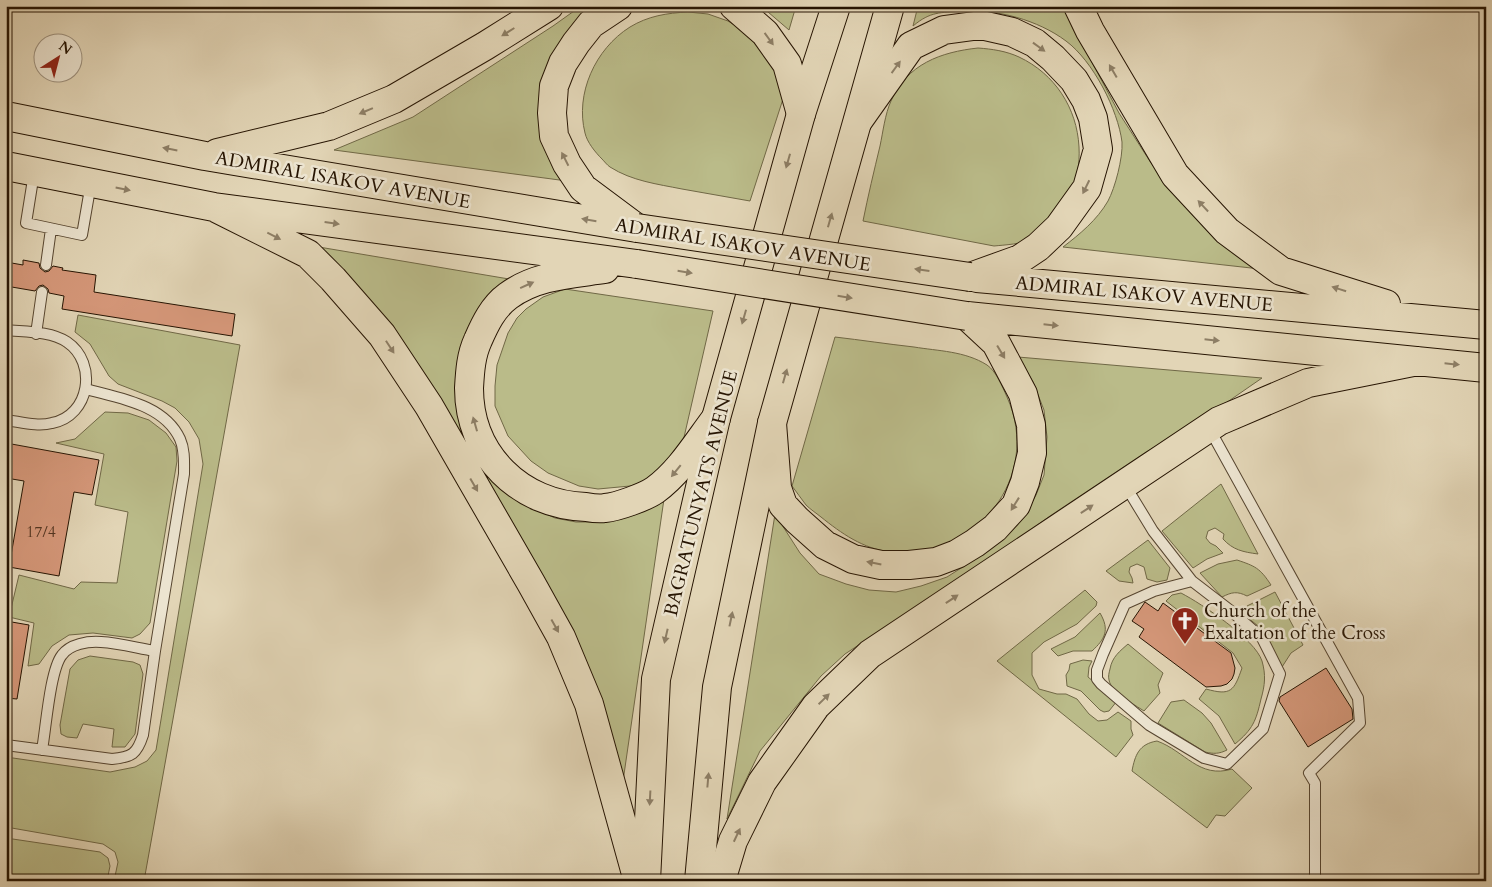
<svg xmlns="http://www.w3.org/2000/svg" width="1492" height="887" font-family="Cardo,serif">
<rect width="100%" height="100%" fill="#e2d5b6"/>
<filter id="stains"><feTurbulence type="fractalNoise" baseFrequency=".004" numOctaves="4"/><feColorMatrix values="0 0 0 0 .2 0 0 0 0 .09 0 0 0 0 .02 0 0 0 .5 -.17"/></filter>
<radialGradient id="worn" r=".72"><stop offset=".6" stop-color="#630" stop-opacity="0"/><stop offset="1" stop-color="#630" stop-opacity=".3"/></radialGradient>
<path fill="#babb89" stroke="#706846" d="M581,6h15l-25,21 -9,12 5,142 -233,-31 79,-33 140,-91z
M761,6h35l-7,24z
M918,6h144l57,107 32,50 21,25 106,83 -215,-24c17,-13 34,-27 45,-46 7,-13 15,-43 14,-59 -4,-32 -29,-81 -56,-101 -28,-21 -69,-32 -104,-30 -22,2 -31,0 -49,15z
M688,12l20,2 20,7 18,11 27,31 10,36 -33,102c-23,-4 -45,-8 -68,-12 -25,-5 -50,-8 -72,-22 -3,-2 -6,-6 -8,-8 -7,-7 -15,-17 -17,-26 -10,-39 10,-84 45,-106 18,-11 37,-14 58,-15z
M978,48c14,1 28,3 41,9 36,17 58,51 60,90 1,16 -2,35 -10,49 -4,6 -10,11 -15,17 -5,6 -17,23 -22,26 -9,5 -28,6 -38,7l-131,-25c5,-25 11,-50 17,-75 3,-14 5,-32 11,-45 16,-37 50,-49 87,-53z
M307,245l202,34 -17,11 -13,17 -11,21 -7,22 -5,23v26l77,109 22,10 21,4h23l25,-6 40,-17 -43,296 -37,-136z
M565,289l148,22 -31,135 -37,36 -15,4 -32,3 -19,-3 -31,-13 -17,-12 -23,-25 -13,-30v-20l2,-21 11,-32 9,-15 9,-9 17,-12z
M78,315l162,30 -96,536h-30l4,-19 -3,-10 -12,-8 -97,-17v-70l104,15 25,-5 12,-6 9,-11 47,-286 -4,-25 -10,-17 -14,-14 -13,-7 -44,-17 -9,-8 -19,-32 -15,-12z
M835,337c26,3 52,7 79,10 24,4 51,4 73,18 9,6 15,21 20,32 36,80 -31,163 -116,155 -28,-3 -50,-19 -70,-35 -5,-4 -11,-8 -15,-12 -5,-6 -9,-13 -14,-19z
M1018,357l244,21 -65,45 -51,29 -96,64 -53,38 -152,100 -24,22 -61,75 -33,68 48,-305 25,39 19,21 27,10 23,6 27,2 25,-6 26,-9 33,-21 45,-41 11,-20 8,-20 3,-38 -3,-27 -11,-28z
M105,412l23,1 21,7 17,13 10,14 1,14 -27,162 -10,11 -8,4 -39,-5 -24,2 -17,11 -13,18 -11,2 6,-43 -25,-6 10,-42 55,14 7,-7 36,1 11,-71 -33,-7 9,-51 -48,-11 19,-4z
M1221,484l37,70c-15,-2 -25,-4 -35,-15l1,-5 -9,-6 -7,3 -2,7 4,5 6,3 7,7 -16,6 -14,9 -31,-37z
M1148,540l22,28 -3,12 -10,2 -10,-3 -3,-12 -7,-3 -7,3 -1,5 3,6 1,5 -14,-2 -13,-10z
M1237,560c18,6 23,8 34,25l-24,11c-10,-5 -15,-4 -25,1l-22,-24 18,-9z
M1085,590l12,12 -1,4 -19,18 -33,18 -12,11v22l7,14 18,5h9l11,5 12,15 9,7 9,-1 11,-8 13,9v8l2,6 -17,22 -119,-96z
M1275,592l28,53 -12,8 -9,14 -19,-37 -16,-13v-11z
M1181,593c21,11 74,46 81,68 4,14 3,24 -1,38 -5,22 -8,30 -26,45l-16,-28 -20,-17 7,-10c25,7 28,2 36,-21l-9,-15 -67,-52 6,-6z
M1100,613c10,17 5,26 -8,38h-19l-15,5 -7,-7 24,-12z
M1128,644l35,29 -5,12 2,8 -16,18c-9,-6 -33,-19 -35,-31 -1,-4 0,-7 1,-11 2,-12 10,-18 18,-25z
M90,656l43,6 7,3 3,9 -8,60 -10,13h-13l2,-18 -31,-5 -6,14 -10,-1 -6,-3 -1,-9 10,-56 8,-9z
M1083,660l9,1 -3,6 -1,10 29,24 -8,10 -5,1 -4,-2 -19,-19 -14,-5 -1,-11 3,-5 1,-6z
M1184,700l18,13 9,10 16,27c-8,4 -13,4 -22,2l-47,-29 13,-21z
M1157,741c28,10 42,38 75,28l20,19 -27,28 -9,-1 -9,13 -75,-57c3,-16 7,-27 25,-30z
M6,838l94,14 8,6 2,8 -3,15h-101z"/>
<path fill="#d59779" stroke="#261402" d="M23,260l16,3 1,5 5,4 4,-1 4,-5 10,2 -1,2 34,5 -2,17 141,22 -3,22 -170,-27 2,-13 -15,-3 -1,-4 -5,-4 -4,1 -4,5 -29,-5v-24l17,3z
M6,443l93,17 -7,35 -18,-3 -15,84 -50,-9 15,-86 -18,-3z
M1145,602l13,9 5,-8 68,50 4,15 -1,6 -2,5 -5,5 -6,2 -15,1 -67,-50 5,-8 -12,-8z
M6,621l23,4 -12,74 -11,-1z
M1326,668l26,41 1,10 -45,28 -29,-46 1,-4z"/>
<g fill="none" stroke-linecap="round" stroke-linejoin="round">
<defs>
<path id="service" d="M34,173l-8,50 56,12 9,-52
M46,265l5,-36
M6,330c19,2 44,1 61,12 31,21 23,74 -15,81 -14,4 -31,-1 -46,-3
M36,334l6,-42
M1209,428l149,270 2,25 -51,50 6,10v98
M1125,485l28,46 39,50 39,30 31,27 18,36 -17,55 -36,35 -23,-6 -55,-33 -48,-41 -4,-5v-9l6,-16 22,-50 29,-13 38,-10
M6,745l106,14c20,-2 25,-5 31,-24l12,-84 29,-177c0,-11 1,-24 -4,-35 -16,-35 -62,-41 -94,-50
M42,750c4,-22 8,-80 20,-95 8,-11 26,-14 39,-13 18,1 36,6 54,9"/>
<path id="primary" d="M646,881l10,-202 60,-261 85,-304 35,-108
M699,881l18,-194 55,-264 118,-417"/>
<path id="trunk" d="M618,6l-27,18 -15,19 -13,20 -9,23 -2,27 2,23 13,28 16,24 51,38
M734,6l31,27 22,31 14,50
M1078,6l12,25 85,144 52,56 54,40 105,33
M6,116l199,40 432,72
M858,121l53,-75 33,-16 37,-5 31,7 23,11 18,15 21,22 12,20 7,18 5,31 -11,39 -28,39 -21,20 -18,12 -50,18
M217,153l112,-27 65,-27 91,-53 64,-40
M6,166l208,41 423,57
M214,207l94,47 25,25 49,56 47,71 102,177 30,54 28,67 49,177
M605,269c-34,5 -69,6 -97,27 -15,11 -23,28 -30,44 -7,15 -8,31 -9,48 0,67 51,117 117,119 6,1 13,2 19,1 12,-1 40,-11 50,-18 25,-18 42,-47 61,-72
M977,278l509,47
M967,316l519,52
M772,423l5,65 6,17 14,15 28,25 28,14 28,6h28l27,-3 21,-8 18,-11 20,-15 21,-23 9,-23 7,-29 -1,-28 -8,-31 -27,-51 -29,-27
M721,881l12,-40 29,-59 54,-76 54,-52 349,-233 89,-38 110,-22"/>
</defs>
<use href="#service" stroke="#55442f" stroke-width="12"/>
<use href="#primary" stroke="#261402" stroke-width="30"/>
<use href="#trunk" stroke="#261402" stroke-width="30"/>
<use href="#service" stroke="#ece4d0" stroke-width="10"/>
<use href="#primary" stroke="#e2d5b6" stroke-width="28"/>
<use href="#trunk" stroke="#e2d5b6" stroke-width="28"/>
<defs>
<path id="trunk-bridge" d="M637,228l333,49
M637,264l330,52"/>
</defs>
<use href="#trunk-bridge" stroke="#261402" stroke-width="30" stroke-linecap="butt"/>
<use href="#trunk-bridge" stroke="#e2d5b6" stroke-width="28"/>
</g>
<defs><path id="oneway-solid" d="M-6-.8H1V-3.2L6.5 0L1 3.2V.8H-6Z" transform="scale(1.25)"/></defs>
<g fill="#8d7e65">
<use href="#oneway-solid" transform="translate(508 32) rotate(148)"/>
<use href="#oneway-solid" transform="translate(769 39) rotate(54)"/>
<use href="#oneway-solid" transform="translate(1039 47) rotate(36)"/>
<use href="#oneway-solid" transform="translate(896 67) rotate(-54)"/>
<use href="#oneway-solid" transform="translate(1113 71) rotate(-120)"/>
<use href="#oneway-solid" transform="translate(366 111) rotate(157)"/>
<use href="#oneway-solid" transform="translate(170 149) rotate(-169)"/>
<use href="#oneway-solid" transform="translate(565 159) rotate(-117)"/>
<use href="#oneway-solid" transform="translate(788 161) rotate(106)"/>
<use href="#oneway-solid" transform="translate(1086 187) rotate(116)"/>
<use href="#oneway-solid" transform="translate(123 189) rotate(11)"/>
<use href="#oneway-solid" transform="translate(1203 206) rotate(-133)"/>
<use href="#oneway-solid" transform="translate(589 220) rotate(-170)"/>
<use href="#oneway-solid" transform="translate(830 220) rotate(-74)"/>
<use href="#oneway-solid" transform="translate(332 223) rotate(8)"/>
<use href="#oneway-solid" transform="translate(274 236) rotate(27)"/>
<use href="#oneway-solid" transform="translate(922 270) rotate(-172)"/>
<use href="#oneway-solid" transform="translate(685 272) rotate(9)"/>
<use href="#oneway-solid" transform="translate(527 285) rotate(-24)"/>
<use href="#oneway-solid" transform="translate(1339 289) rotate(-162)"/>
<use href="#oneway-solid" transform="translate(845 297) rotate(9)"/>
<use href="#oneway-solid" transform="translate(744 317) rotate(106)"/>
<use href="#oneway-solid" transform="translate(1051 325) rotate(6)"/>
<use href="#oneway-solid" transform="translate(1212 340) rotate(6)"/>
<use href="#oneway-solid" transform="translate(390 347) rotate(57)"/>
<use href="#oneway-solid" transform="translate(1001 352) rotate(59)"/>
<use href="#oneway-solid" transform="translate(1452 364) rotate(6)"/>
<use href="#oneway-solid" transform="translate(785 376) rotate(-74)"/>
<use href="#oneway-solid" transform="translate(475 424) rotate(-106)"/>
<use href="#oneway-solid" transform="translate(676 471) rotate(129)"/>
<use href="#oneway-solid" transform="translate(474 485) rotate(60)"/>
<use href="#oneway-solid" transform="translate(1015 504) rotate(122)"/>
<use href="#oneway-solid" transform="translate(1087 509) rotate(-34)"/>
<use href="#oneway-solid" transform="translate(874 563) rotate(-169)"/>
<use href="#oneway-solid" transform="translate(952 599) rotate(-34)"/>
<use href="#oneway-solid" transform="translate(731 619) rotate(-78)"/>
<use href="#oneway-solid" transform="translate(555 626) rotate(61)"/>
<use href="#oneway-solid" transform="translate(666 636) rotate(103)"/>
<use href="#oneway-solid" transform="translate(824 699) rotate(-44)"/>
<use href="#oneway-solid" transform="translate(708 780) rotate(-85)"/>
<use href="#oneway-solid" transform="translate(650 798) rotate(93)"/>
<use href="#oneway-solid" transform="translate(737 835) rotate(-65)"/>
</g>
<defs>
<symbol id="church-pin" viewBox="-11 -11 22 30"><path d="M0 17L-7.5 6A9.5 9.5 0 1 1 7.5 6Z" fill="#8f2418" stroke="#ece4d0"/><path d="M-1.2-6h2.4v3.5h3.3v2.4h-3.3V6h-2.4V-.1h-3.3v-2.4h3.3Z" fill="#fff"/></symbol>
</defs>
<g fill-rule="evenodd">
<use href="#church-pin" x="1169" y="605" width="32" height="43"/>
</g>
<g text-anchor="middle" stroke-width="5" stroke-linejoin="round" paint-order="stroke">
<g font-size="16" fill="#523520">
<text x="41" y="537">17/4</text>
</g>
<g font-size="19" fill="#261402" stroke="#ece4d0">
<text transform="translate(343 179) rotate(10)" y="7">ADMIRAL ISAKOV AVENUE</text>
<text transform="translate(743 244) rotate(9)" y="7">ADMIRAL ISAKOV AVENUE</text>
<text transform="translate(1144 293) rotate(5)" y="7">ADMIRAL ISAKOV AVENUE</text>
<text transform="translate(700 493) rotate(-76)" y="7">BAGRATUNYATS AVENUE</text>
</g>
<g font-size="19" fill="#261402" stroke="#ece4d0" text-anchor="start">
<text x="1204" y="617">Church of the<tspan x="1204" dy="22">Exaltation of the Cross</tspan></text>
</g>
</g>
<rect width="1492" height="887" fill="none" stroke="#e2d5b6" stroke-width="25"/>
<rect x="8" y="8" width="1477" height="872" fill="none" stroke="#261402" stroke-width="2.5"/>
<rect x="12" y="12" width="1467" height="862" fill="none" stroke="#261402"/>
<g transform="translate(58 58) rotate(36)"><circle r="24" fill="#ece4d0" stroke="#9d917e"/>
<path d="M0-4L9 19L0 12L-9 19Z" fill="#8f2418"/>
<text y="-8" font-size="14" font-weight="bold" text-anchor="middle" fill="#261402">N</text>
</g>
<rect width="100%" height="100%" filter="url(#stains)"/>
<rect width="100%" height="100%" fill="url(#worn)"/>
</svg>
